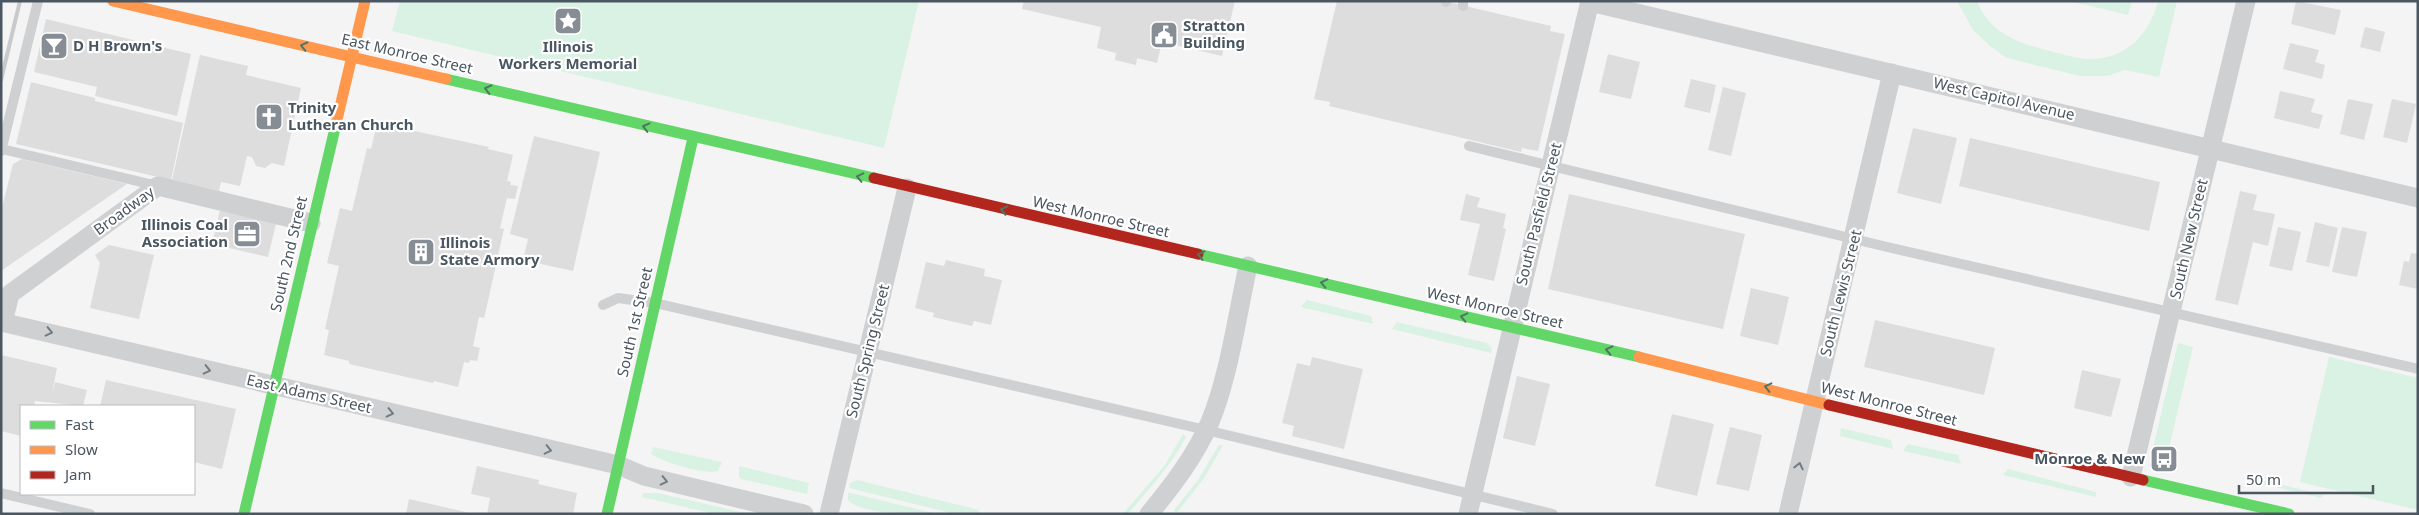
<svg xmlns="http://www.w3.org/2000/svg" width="2419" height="515" font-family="'Noto Sans',sans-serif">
<rect width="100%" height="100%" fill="#f4f4f4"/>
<path fill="#d9f2e3" d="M400,1h519l-35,147 -492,-117z
M1957,1h20c13,33 42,42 73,50 13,3 27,8 41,8 35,0 59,-25 67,-58h19l-18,76 -34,-7 -18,6h-27l-73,-18 -17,-12 -17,-16z
M2069,1h63l-4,14z
M1307,300l64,16 2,8 -72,-17z
M1397,322l90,21 5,5 -1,5 -99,-24z
M2178,343l15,4 -25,105 -15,-4z
M2329,357l89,21v132l-118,-28z
M1841,428l50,12 2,9 -53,-13z
M1183,434l3,3c-15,29 -37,52 -58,77h-5l42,-49z
M1908,444l50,11 3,9 -58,-13z
M1219,445h4l-18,32 -29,37 -2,-4 24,-30z
M653,447l69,15 -4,9c-14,4 -55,-9 -67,-17z
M739,466l70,17 -2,11 -66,-15 -2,-3z
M2008,469l88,23v5l-93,-22z
M2245,477v-1l79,19 -3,3 -75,-18z
M857,480l122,30 -1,4h-23l-106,-26 1,-5z
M643,493h15l91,21h-34l-73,-17z
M848,493h3l86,21c-20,0 -77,1 -89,-14z"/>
<path fill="#ddddde" d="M1024,1h211l-13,55 -60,-14 -5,21 -20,-5 -1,7 -21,-5 1,-7 -19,-5 4,-21 -79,-18z
M1337,1h107l107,25 -1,5 15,3 -27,117 -16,-3 -1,4 -192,-46 1,-4 -16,-3z
M2296,1l45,9 -6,25 -44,-11z
M46,19l145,35 -14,62 -82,-20 2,-9 -63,-15z
M2365,27l20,5 -5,20 -20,-5z
M2290,43l29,7 -4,12 10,3 -3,14 -39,-10z
M1608,54l32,8 -9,37 -32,-7z
M200,55l48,11 -2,9 55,13 -17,78 -12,-3 -7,5 -9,-2 -4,-9 -5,-1 -7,30 -19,-4 -2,9 -47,-11z
M1691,79l25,6 -6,28 -26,-6z
M31,82l64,16v3l88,22 -12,57 -155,-36z
M1723,87l23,6 -15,63 -23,-6z
M2280,91l35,8 -4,13 12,3 -4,14 -45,-11z
M2348,99l25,5 -9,36 -24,-6z
M2392,99l24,5 -9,39 -24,-6z
M377,123l112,24 -1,2 25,6 -6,26 4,1 -1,3 8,1 -3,13 -8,-1 -7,30 4,1 -18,81 -2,8 -5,-1 -6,29 7,2 -3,13 -7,-1 -1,3 -5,-1 -6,25 -24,-6 -1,2 -84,-19v-3l-25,-6 5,-25 -4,-1 14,-63 -12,-3 13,-55 12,3 15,-63 4,1z
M1913,128l44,10 -16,66 -44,-11z
M534,136l66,16 -27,119 -50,-11 5,-21 -18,-5z
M1970,138l190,44 -11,49 -190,-45z
M22,159l105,25 -126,87v-60l12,-47z
M2240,191l17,4 -4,15 22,4 -7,32 -15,-4 -15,63 -23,-5z
M1466,194l14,4 -3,9 29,7 -3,14 3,1 -12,52 -26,-6 12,-51 -20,-4z
M1569,194l176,40 -22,95 -175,-40z
M220,210l56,14 -8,33 -56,-13z
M2315,222l23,6 -9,39 -23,-5z
M2278,227l23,5 -9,39 -23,-5z
M2342,227l25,5 -10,45 -25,-5z
M109,245l45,10 -15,64 -49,-11 10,-45 -5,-8z
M2411,253l7,1v35l-19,-4 5,-24 5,1z
M946,260l39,9 -1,7 18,4 -11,45 -17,-4 -2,5 -39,-9 1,-4 -19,-5 11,-46 18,4z
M1751,288l38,9 -11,48 -38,-9z
M1875,320l120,28 -11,47 -120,-28z
M1,355l56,13 -5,25 3,-11 32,8 -4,16 -48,-5 -1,5h-13v30l-20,-5z
M1312,357l51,12 -19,80 -52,-13 2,-10 -12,-3 15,-60 13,3z
M2082,370l39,9 -10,38 -37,-9z
M1517,376l33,8 -15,62 -32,-8z
M106,380l130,29 -14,60 -28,-7v-56h-94z
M1672,414l42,10 -17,72 -42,-10z
M1730,427l32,8 -13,56 -33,-7z
M477,466l62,14 -1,4 39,9 -4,21h-86l3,-16 -19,-4z
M409,499l61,14v1h-64z"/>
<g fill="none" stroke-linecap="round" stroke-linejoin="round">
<path stroke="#ced0d2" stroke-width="10" d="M1446,2v-1
M1463,6v-5
M1469,146l414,100 535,123
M2,149l156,37
M1,151l37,-150
M603,305l15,-7 37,5 551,127 347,84
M1,493l89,21"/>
<path stroke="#ced0d2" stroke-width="19" d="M1590,2l828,196
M1,322l617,143 26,11 160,38
M3,322l7,-28 148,-108 153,37
M2131,477l115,-476
M829,514l78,-326
M1149,514c24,-29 46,-58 61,-92 19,-46 27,-106 38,-156
M1468,514l122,-513
M1788,514l104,-441"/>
<path stroke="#63d668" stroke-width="11" d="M446,79l428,99
M1198,254l441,103
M2143,480l146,34
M244,514l92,-390
M607,514l86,-376"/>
<path stroke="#ff974d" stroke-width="11" d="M113,1l333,78
M336,124l29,-123
M1639,357l190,48"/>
<path stroke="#b3261e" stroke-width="11" d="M874,178l324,76
M1829,405l314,75"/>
<path stroke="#c9cacc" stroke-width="4" d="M1,80l19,-79"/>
</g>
<defs><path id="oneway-chevron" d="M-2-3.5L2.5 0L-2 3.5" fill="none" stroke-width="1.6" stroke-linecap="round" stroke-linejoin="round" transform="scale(1.25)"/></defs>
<g stroke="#507663">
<use href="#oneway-chevron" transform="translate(304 46) rotate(-167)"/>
<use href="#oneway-chevron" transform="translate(488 89) rotate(-166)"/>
<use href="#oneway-chevron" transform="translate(646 127) rotate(-166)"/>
<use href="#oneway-chevron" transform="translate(860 177) rotate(-167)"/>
<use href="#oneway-chevron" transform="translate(1004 210) rotate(-167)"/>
<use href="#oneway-chevron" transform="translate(1201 255) rotate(-167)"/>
<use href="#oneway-chevron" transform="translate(1324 283) rotate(-167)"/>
<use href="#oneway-chevron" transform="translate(1464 317) rotate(-167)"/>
<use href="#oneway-chevron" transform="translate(1609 350) rotate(-167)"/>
<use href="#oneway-chevron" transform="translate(1768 387) rotate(-167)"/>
</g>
<g stroke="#727b83">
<use href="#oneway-chevron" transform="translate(49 332) rotate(13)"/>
<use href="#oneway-chevron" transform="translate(207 370) rotate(13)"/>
<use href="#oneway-chevron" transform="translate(390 413) rotate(13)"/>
<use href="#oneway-chevron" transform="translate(548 450) rotate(13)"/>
<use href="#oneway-chevron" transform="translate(1799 466) rotate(-77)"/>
<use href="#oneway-chevron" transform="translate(664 481) rotate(13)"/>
</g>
<defs>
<symbol id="sight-square" viewBox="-11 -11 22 22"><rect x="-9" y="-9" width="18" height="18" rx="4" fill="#868d94" stroke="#fff"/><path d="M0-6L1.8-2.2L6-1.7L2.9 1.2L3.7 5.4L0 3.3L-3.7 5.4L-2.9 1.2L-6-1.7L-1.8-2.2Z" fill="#fff"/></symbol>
<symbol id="civic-square" viewBox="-11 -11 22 22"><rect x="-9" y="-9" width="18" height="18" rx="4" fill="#868d94" stroke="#fff"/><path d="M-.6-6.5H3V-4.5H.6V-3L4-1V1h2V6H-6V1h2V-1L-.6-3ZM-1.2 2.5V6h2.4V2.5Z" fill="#fff"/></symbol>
<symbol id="bar-square" viewBox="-11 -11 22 22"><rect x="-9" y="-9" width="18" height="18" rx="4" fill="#868d94" stroke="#fff"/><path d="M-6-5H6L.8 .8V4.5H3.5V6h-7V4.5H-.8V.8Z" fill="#fff"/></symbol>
<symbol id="church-square" viewBox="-11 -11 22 22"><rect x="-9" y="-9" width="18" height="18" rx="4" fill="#868d94" stroke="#fff"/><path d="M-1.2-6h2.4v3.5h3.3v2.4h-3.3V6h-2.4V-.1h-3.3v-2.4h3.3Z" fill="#fff"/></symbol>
<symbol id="office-square" viewBox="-11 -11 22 22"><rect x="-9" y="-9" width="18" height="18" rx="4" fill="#868d94" stroke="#fff"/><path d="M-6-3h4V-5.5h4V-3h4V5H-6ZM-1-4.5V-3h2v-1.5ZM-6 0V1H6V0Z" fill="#fff"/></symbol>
<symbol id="building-square" viewBox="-11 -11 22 22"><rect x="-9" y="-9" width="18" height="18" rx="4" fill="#868d94" stroke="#fff"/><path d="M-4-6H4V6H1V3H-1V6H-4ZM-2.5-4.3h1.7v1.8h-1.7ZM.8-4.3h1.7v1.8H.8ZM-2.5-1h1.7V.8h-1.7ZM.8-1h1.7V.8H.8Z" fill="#fff"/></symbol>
<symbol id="bus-square" viewBox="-11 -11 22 22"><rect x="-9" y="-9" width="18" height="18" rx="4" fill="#868d94" stroke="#fff"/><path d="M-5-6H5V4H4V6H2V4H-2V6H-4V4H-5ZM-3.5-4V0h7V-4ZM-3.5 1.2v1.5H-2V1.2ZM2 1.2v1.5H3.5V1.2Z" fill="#fff"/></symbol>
</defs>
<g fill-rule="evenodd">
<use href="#sight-square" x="552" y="5" width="32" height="32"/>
<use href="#civic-square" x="1148" y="19" width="32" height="32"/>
<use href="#bar-square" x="38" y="30" width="32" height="32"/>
<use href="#church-square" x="253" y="101" width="32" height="32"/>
<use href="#office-square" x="231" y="218" width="32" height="32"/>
<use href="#building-square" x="405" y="236" width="32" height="32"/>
<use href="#bus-square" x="2148" y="443" width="32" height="32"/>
</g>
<g text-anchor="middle" stroke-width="4.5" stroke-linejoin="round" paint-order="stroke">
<g font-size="15" font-weight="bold" fill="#4a5661" stroke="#fff" text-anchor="start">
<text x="1183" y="31">Stratton<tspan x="1183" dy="17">Building</tspan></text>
<text x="73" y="51">D H Brown's</text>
<text x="568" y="52" text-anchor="middle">Illinois<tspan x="568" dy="17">Workers Memorial</tspan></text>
<text x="288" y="113">Trinity<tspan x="288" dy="17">Lutheran Church</tspan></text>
<text x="228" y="230" text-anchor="end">Illinois Coal<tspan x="228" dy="17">Association</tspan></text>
<text x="440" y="248">Illinois<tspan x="440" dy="17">State Armory</tspan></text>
<text x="2145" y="464" text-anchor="end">Monroe &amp; New</text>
</g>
<g font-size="15" fill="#4a5661" stroke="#fff">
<text transform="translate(407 54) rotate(13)" y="5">East Monroe Street</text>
<text transform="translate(2004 99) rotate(13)" y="5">West Capitol Avenue</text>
<text transform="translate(124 211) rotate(-36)" y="5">Broadway</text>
<text transform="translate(1539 214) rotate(-76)" y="5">South Pasfield Street</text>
<text transform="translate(1101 217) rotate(13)" y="5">West Monroe Street</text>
<text transform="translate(2189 239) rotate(-77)" y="5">South New Street</text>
<text transform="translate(289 254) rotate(-77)" y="5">South 2nd Street</text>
<text transform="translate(1841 293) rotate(-76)" y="5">South Lewis Street</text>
<text transform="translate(1495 308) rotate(13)" y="5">West Monroe Street</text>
<text transform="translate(635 322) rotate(-77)" y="5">South 1st Street</text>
<text transform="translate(868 351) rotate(-76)" y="5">South Spring Street</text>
<text transform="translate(309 394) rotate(13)" y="5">East Adams Street</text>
<text transform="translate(1889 404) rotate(14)" y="5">West Monroe Street</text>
</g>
</g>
<rect width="2419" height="515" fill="none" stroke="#4a5661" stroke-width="5"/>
<rect x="20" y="405" width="175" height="90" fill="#ffffff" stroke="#b7bbc0"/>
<rect x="30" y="421" width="25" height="8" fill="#63d668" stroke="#b7bbc0"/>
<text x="65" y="430" font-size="15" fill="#4a5661">Fast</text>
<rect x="30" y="446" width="25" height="8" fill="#ff974d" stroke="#b7bbc0"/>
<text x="65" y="455" font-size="15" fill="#4a5661">Slow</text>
<rect x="30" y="471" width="25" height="8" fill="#b3261e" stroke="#b7bbc0"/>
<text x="65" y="480" font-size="15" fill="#4a5661">Jam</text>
<path d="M2239 485v8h134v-8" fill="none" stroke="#4a5661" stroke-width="2.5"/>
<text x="2246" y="485" font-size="15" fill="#4a5661" stroke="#ffffff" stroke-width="4" paint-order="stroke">50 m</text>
</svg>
